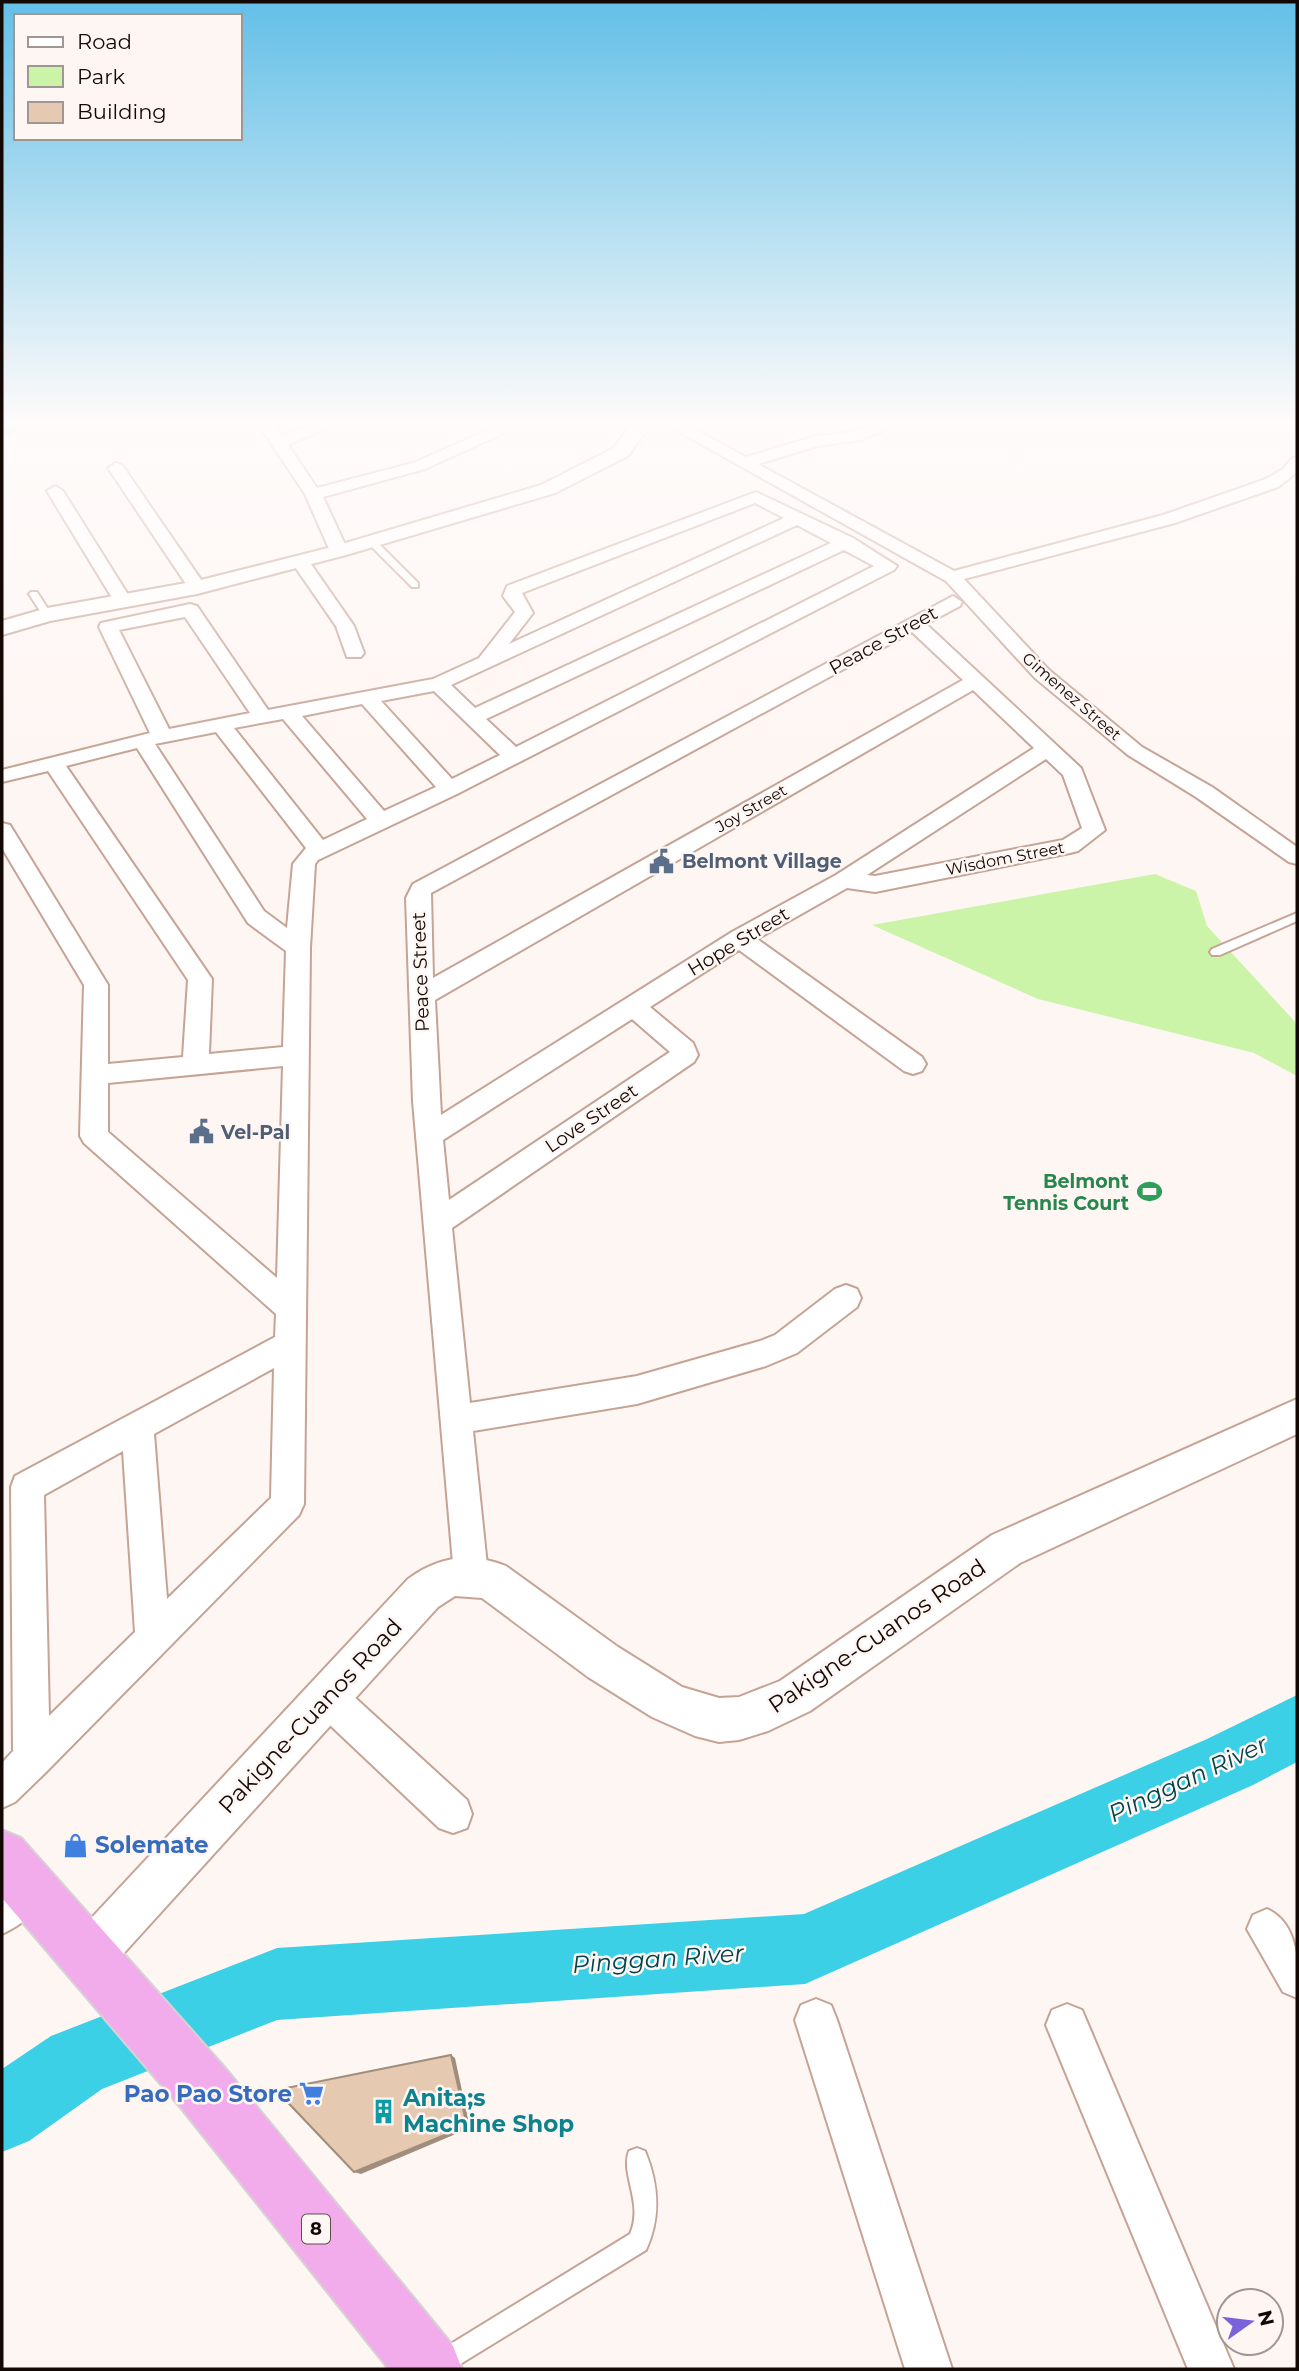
<svg xmlns="http://www.w3.org/2000/svg" width="1299" height="2371" font-family="Montserrat,sans-serif">
<rect width="100%" height="100%" fill="#fef6f3"/>
<path fill="#cbf4a8" d="M1155,874l41,17 11,35 90,98v52l-43,-23 -216,-54 -166,-74z"/>
<g fill="none" stroke-linecap="round" stroke-linejoin="round">
<path fill="#3bd0e6" fill-rule="evenodd" d="M2,424h18l-8,9 -10,2z
M1297,1695v67l-44,23 -448,199 -528,36 -175,69 -73,52 -27,11v-83l49,-33 226,-88 527,-34 403,-175z"/>
<defs>
<path id="service" d="M368,539h6l44,44v4h-6l-44,-44z
M31,592h6l15,23 -2,2h-6l-15,-23z
M1297,913v8l-77,34h-8l-2,-3 2,-3z
M637,2148l8,3c14,34 16,66 1,99l-194,119h-33l4,-8 207,-127c14,-31 -10,-60 -1,-83z"/>
<path id="minor" d="M258,424h16l8,12 31,-12h24l-49,21 29,43 96,-25 89,-39h22l-99,45 -102,28 25,54 -9,5 -9,-5 -25,-57z
M665,424h20l61,33 70,-21 36,-4 24,-8h25l-41,16 -42,6 -60,18 196,107 209,-56 103,-36 17,-10 8,-10 6,-2v15l-19,15 -103,36 -211,56 85,91 93,77 70,40 85,60v17l-8,-2 -93,-65 -68,-42 -93,-77 -89,-97z
M116,463l6,2 84,122 -3,4h-12l-3,-4 -80,-119z
M55,486l8,5 69,110 -2,4 -7,2 -9,-6 -67,-110z
M756,492l97,46 44,28 -3,4 -437,224 -139,66 -3,4 -5,84 -6,556 -5,11 -254,258 -30,29 -13,6v-45l11,-12 -2,-264 4,-11 260,-139 1,-23 -192,-171 -4,-7 4,-151 -82,-137v-25l8,2 3,5 95,155v79l75,-7 5,-77 -140,-209 -46,11v-12l148,-37 -51,-106 2,-4 89,-19 7,2 71,104 165,-31 46,-21 36,-46 -12,-16 4,-10zM755,503l29,15 -275,126 24,-31 -11,-20zM797,525l34,18 -356,165 -24,-23zM844,550l30,16 -358,181 -30,-28zM185,617l65,96 -81,16 -50,-99zM434,691l66,64 -48,24 -71,-78zM362,704l74,83 -52,24 -82,-95zM283,719l84,100 -44,21 -89,-112zM216,732l90,116 -13,16 -6,64 -23,-17 -109,-167zM137,748l111,175 38,28 -3,96 -74,7 3,-75 -146,-213zM283,1066l-6,212 -169,-146v-49zM274,1368l-3,130 -104,101 -13,-165zM123,1451l12,181 -86,84 -5,-221z
M300,556l6,1 48,69 10,27 -3,4h-14l-11,-31 -45,-65z
M953,596l9,6 -2,4 -34,18 155,144 24,62 -27,21 -8,2 -195,39 -28,-4 -90,51 165,118 4,7 -4,7 -9,3 -9,-3 -165,-121 -89,57 43,36 5,12 -4,7 -242,166 18,175 167,-27 123,-35 15,-6 60,-46 11,-4 11,4 4,9 -4,9 -60,46 -31,13 -129,38 -164,27 15,144 -5,12 -12,5 -12,-5 -5,-12 -41,-474 -7,-203 7,-14zM912,632l51,48 -530,298 -2,-85zM973,690l61,58 -198,127 -104,57 -291,183 -6,-115zM1046,759l17,16 19,53 -19,12 -188,36 -8,-1zM632,1019l38,33 -221,148 -6,-60z
M327,1679l13,5 127,116 5,14 -5,14 -14,5 -14,-5 -125,-118 -5,-13 5,-13z
M28,1870l14,6 6,14c-9,20 -26,35 -46,44v-47l12,-11z
M1267,1909c32,15 32,55 30,89l-14,-6 -36,-63 6,-14z
M816,1999l15,6 6,15 115,349h-47l-110,-349 6,-15z
M1067,2004l15,6 152,359h-46l-142,-344 6,-15z"/>
<path id="tertiary" d="M632,424h19l-23,32 -73,37 -209,62 -149,39 -147,27 -48,14v-14l45,-13 150,-27 135,-34 209,-62 73,-37z
M1297,1399v35l-277,129 -210,148 -42,20 -29,9 -20,2 -24,-6 -43,-19 -64,-40 -106,-79 -27,-2 -17,11 -334,368 -17,7 -17,-7 -7,-17 7,-17 338,-362c31,-23 63,-27 98,-13l112,81 64,40 37,11 20,-1 41,-16 212,-146z"/>
<path id="trunk" d="M2,1830l19,8 203,229 229,279 9,23h-73l-207,-260 -180,-211z"/>
</defs>
<use href="#service" stroke="#c5a395" stroke-width="4"/>
<use href="#minor" stroke="#c5a395" stroke-width="4"/>
<use href="#tertiary" stroke="#c5a395" stroke-width="4"/>
<use href="#trunk" stroke="#d5d3d2" stroke-width="4"/>
<use href="#service" fill="#fff" fill-rule="evenodd"/>
<use href="#minor" fill="#fff" fill-rule="evenodd"/>
<use href="#tertiary" fill="#fff" fill-rule="evenodd"/>
<use href="#trunk" fill="#f2acec" fill-rule="evenodd"/>
</g>
<path fill="#a08d7c" d="M451,2055l4,3 15,70 -109,46 -7,-2z"/>
<path fill="#e5c9b1" stroke="#a08d7c" stroke-width="2" d="M451,2055l16,71 -113,46 -78,-82z"/>
<linearGradient id="sky" x2="0" y2="1"><stop stop-color="#63bfe7"/><stop offset="0.56" stop-color="#fffbfa"/><stop offset="1" stop-color="#fffbfa" stop-opacity="0"/></linearGradient>
<rect width="1299" height="756" fill="url(#sky)"/>
<defs>
<symbol id="civic-bare" viewBox="-9 -9 18 18"><path d="M-.6-6.5H3V-4.5H.6V-3L4-1V1h2V6H-6V1h2V-1L-.6-3ZM-1.2 2.5V6h2.4V2.5Z" fill="#5c6f8a" stroke="#fef6f3" stroke-width="2.5" paint-order="stroke"/></symbol>
<symbol id="stadium-bare" viewBox="-9 -9 18 18"><path d="M0-5a6.5 5 0 1 0 0 10a6.5 5 0 1 0 0-10ZM-3.5-1.8h7v3.6h-7Z" fill="#2e9e5b" stroke="#fef6f3" stroke-width="2.5" paint-order="stroke"/></symbol>
<symbol id="shop-bare" viewBox="-9 -9 18 18"><path d="M-5-2.5h2.3a2.7 3.5 0 0 1 5.4 0H5L5.5 6h-11ZM-1.5-2.5h3a1.5 2.3 0 0 0-3 0Z" fill="#3f7fe0" stroke="#fef6f3" stroke-width="2.5" paint-order="stroke"/></symbol>
<symbol id="supermarket-bare" viewBox="-9 -9 18 18"><path d="M-6-5.5h2.5l.6 2H6L4.5 2H-2.5L-4.4-4H-6ZM-1.5 3.2a1.3 1.3 0 1 0 .1 0ZM3 3.2a1.3 1.3 0 1 0 .1 0Z" fill="#3f7fe0" stroke="#fef6f3" stroke-width="2.5" paint-order="stroke"/></symbol>
<symbol id="building-bare" viewBox="-9 -9 18 18"><path d="M-4-6H4V6H1V3H-1V6H-4ZM-2.5-4.3h1.7v1.8h-1.7ZM.8-4.3h1.7v1.8H.8ZM-2.5-1h1.7V.8h-1.7ZM.8-1h1.7V.8H.8Z" fill="#0f9aa8" stroke="#fef6f3" stroke-width="2.5" paint-order="stroke"/></symbol>
</defs>
<g fill-rule="evenodd">
<use href="#civic-bare" x="644" y="844" width="35" height="35"/>
<use href="#civic-bare" x="184" y="1114" width="35" height="35"/>
<use href="#stadium-bare" x="1132" y="1174" width="35" height="35"/>
<use href="#shop-bare" x="58" y="1828" width="35" height="35"/>
<use href="#supermarket-bare" x="294" y="2076" width="35" height="35"/>
<use href="#building-bare" x="366" y="2094" width="35" height="35"/>
</g>
<g text-anchor="middle" stroke-width="5" stroke-linejoin="round" paint-order="stroke">
<g font-size="16" fill="#140805" stroke="#fef6f3">
<text transform="translate(1072 696) rotate(41)" y="6">Gimenez Street</text>
<text transform="translate(751 808) rotate(-30)" y="6">Joy Street</text>
<text transform="translate(1005 858) rotate(-11)" y="6">Wisdom Street</text>
</g>
<rect fill="#fef6f3" stroke="#5a4f4c" stroke-width="2" x="302" y="2214.5" width="28" height="29" rx="5"/>
<g font-size="18" font-weight="bold" fill="#140805">
<text x="316" y="2235">8</text>
</g>
<g font-size="19" fill="#140805" stroke="#fef6f3">
<text transform="translate(883 640) rotate(-29)" y="7">Peace Street</text>
<text transform="translate(738 941) rotate(-31)" y="7">Hope Street</text>
<text transform="translate(420 972) rotate(-92)" y="7">Peace Street</text>
<text transform="translate(591 1118) rotate(-34)" y="7">Love Street</text>
</g>
<g font-size="19" font-weight="bold" fill="#4e5e75" stroke="#fef6f3" text-anchor="start">
<text x="682" y="868">Belmont Village</text>
<text x="221" y="1139">Vel-Pal</text>
</g>
<g font-size="19" font-weight="bold" fill="#27864d" stroke="#fef6f3" text-anchor="end">
<text x="1129" y="1188">Belmont<tspan x="1129" dy="22">Tennis Court</tspan></text>
</g>
<g font-size="23" fill="#140805" stroke="#fef6f3">
<text transform="translate(877 1636) rotate(-34)" y="8">Pakigne-Cuanos Road</text>
<text transform="translate(310 1716) rotate(-47)" y="8">Pakigne-Cuanos Road</text>
</g>
<g font-size="23" font-weight="bold" fill="#366cbe" stroke="#fef6f3" text-anchor="start">
<text x="95" y="1853">Solemate</text>
<text x="292" y="2102" text-anchor="end">Pao Pao Store</text>
</g>
<g font-size="23" font-weight="bold" fill="#0d838f" stroke="#fef6f3" text-anchor="start">
<text x="403" y="2106">Anita;s<tspan x="403" dy="26">Machine Shop</tspan></text>
</g>
<g font-size="24" font-style="italic" fill="#00444d" stroke="#fef6f3">
<text transform="translate(1188 1779) rotate(-25)" y="8">Pinggan River</text>
<text transform="translate(658 1959) rotate(-4)" y="8">Pinggan River</text>
</g>
</g>
<rect width="1299" height="2371" fill="none" stroke="#140805" stroke-width="7"/>
<rect x="14" y="14" width="228" height="126" fill="#fef6f3" stroke="#a09794" stroke-width="2"/>
<rect x="28" y="37" width="35" height="10" fill="#ffffff" stroke="#a09794" stroke-width="2"/>
<text x="77" y="49" font-size="21" fill="#140805">Road</text>
<rect x="28" y="66" width="35" height="21" fill="#cbf4a8" stroke="#a09794" stroke-width="2"/>
<text x="77" y="84" font-size="21" fill="#140805">Park</text>
<rect x="28" y="102" width="35" height="21" fill="#e5c9b1" stroke="#a09794" stroke-width="2"/>
<text x="77" y="119" font-size="21" fill="#140805">Building</text>
<g transform="translate(1250 2322) rotate(76)"><circle r="33" fill="#fef6f3" stroke="#a09794" stroke-width="2"/>
<path d="M0-5L12 26L0 18L-12 26Z" fill="#7b62dd"/>
<text y="-10" font-size="19" font-weight="bold" text-anchor="middle" fill="#140805">N</text>
</g>
</svg>
